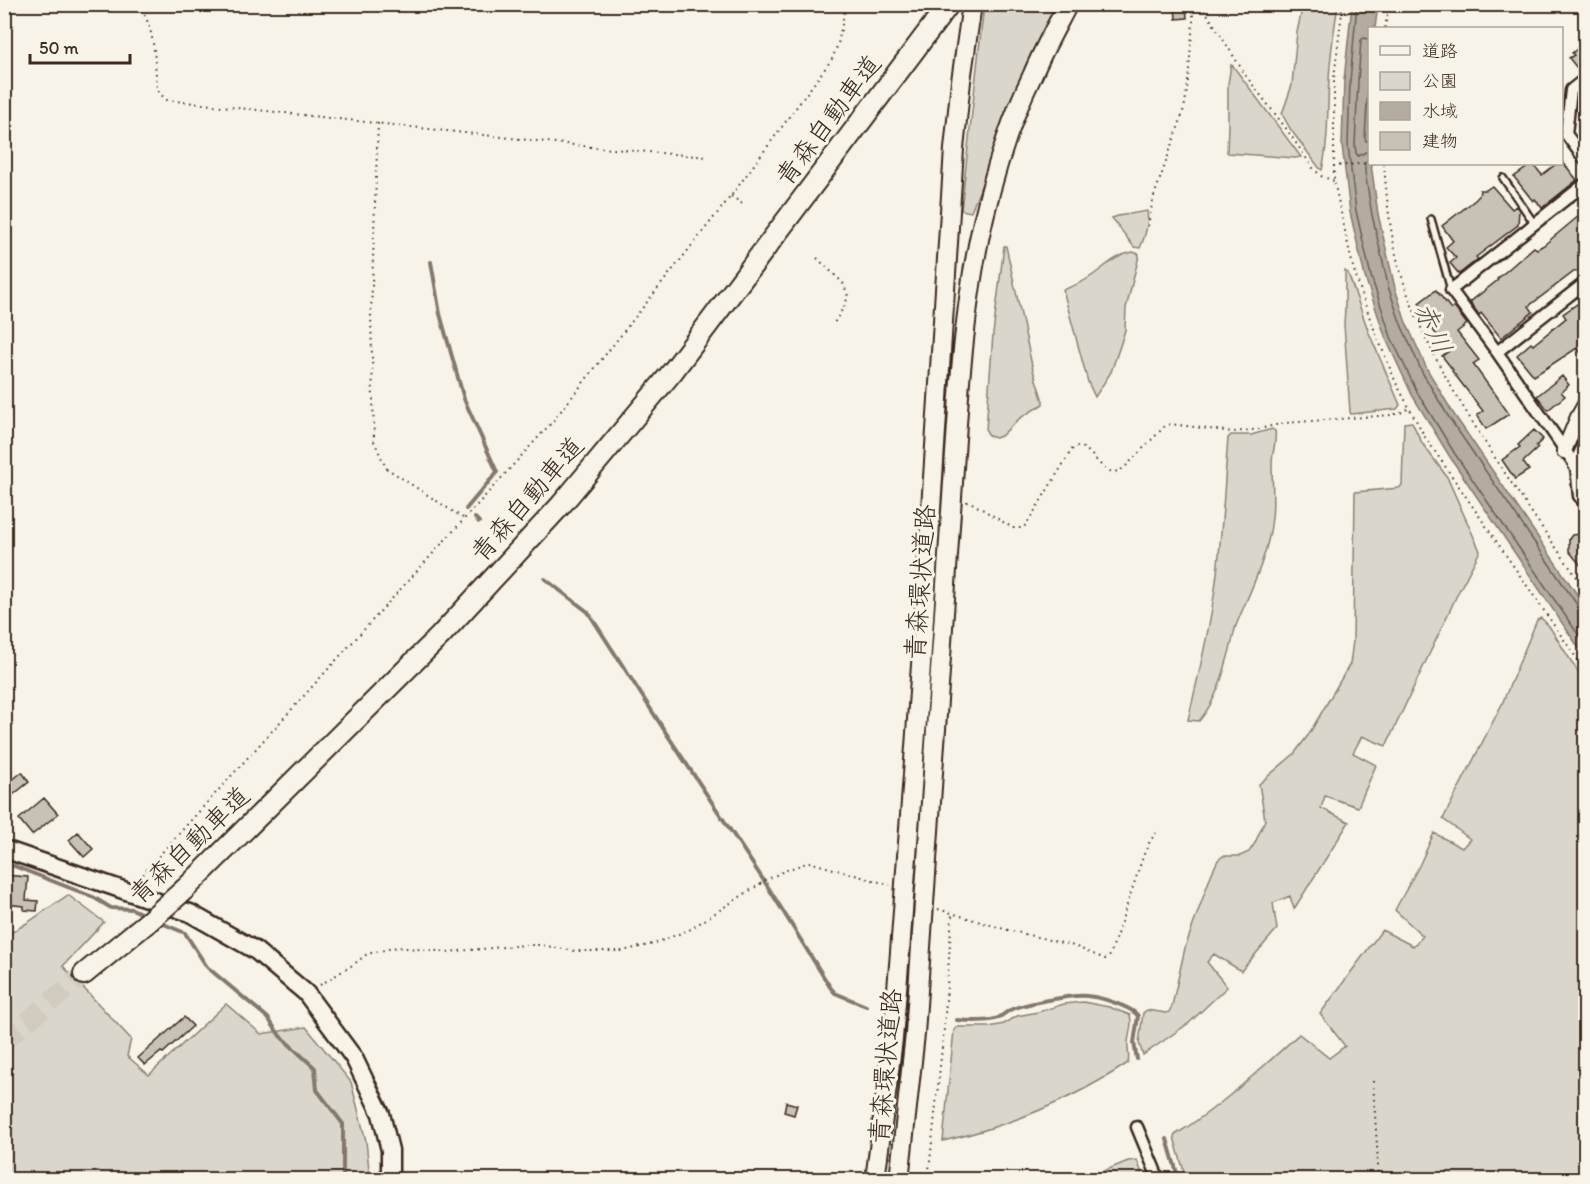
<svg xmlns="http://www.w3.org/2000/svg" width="1590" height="1184" font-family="Itim,'Klee One',sans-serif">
<rect width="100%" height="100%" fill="#f7f3e8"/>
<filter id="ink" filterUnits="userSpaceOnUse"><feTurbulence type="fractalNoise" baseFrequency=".0167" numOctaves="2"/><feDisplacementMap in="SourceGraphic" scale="12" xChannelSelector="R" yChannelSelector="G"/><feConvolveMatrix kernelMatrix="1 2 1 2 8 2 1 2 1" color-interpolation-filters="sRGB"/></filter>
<g filter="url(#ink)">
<path fill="#dbd6cb" stroke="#8b8074" stroke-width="1.5" d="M984,5h73l-24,49 -62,158 -10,-2z
M1303,5h35c-4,25 -8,50 -9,75 -2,30 0,60 -7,90l-2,-1 -29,-39 -9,-16 10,-29 5,-53z
M1231,65l2,1 68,91 -6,1 -67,-5 -1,-1 1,-27v-41z
M1147,211c2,12 -2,26 -7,37l-6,-1 -22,-29 6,-2z
M1004,246h2l27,124 10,31v3l-23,14 -19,18 -5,2 -7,-2 -3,-6 7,-96z
M1133,252l6,2v2l-13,52 -1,22 -5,16 -9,26 -16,25 -7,-15 -25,-92c9,-4 19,-7 27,-13 14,-9 25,-22 43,-25z
M1345,271l3,2 21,60 31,72 -3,4 -46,5 -1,-2 -6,-88 1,-15z
M1412,422l10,21 25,34 33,74 -22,42 -72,153 -24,-10 -9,17 23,12 -18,42 -33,-11 -4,12 28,14 -55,87 -4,-13 -17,7 4,26 -36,42 -27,-17 -7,8 20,25 -38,36 -46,32 -4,-12 4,-30 4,-3 19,3 3,-1 3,-6 13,-58 26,-73 7,-15 5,-4h17l9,-4 6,-9 10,-23 -6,-36 35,-30 15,-20 41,-70 3,-23 2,-149 44,-4 3,-3 2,-62z
M1272,429l3,2c2,11 -3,21 -3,32 0,18 2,37 0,55 -4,38 -21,71 -35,105 -3,7 -4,15 -6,23 -7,26 -14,54 -32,75l-11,-1c10,-43 21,-87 27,-131 7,-50 9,-101 13,-151l3,-3h20z
M1541,618l8,8 36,57v496h-399l-12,-42 1,-2c45,-28 85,-65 124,-101l30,24 16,-12 -25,-32 62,-84 31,16 10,-10 -28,-26 24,-44 15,-33 28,15 8,-9 -27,-20 59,-115 35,-84z
M68,895l36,27 -41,44 68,73 -4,17 22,19 77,-71 35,30 45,-7 45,55 15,59 4,38h-365l-1,-242 23,-14z
M1083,1002l26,5 21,8c3,10 -1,17 -2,27 -1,7 2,14 0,21 -56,37 -119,63 -185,78l11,-111 3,-3h32l15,-3 13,-8 21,-4 26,-8z
M1137,1160l7,19h-59l43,-18z"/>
<path fill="#b4aca0" stroke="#84786c" stroke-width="1.5" d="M1352,4l26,1 -3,23h-5v41l-2,15 2,80h1l7,50 17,74 10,32 22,49 26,44 132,193v51l-135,-200 -38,-62 -26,-56 -21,-62 -15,-65 -8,-67 2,-65z"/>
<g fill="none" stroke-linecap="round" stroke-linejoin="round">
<path stroke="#6b5e52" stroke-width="1.5" d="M1357,4l-7,77 -2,64 8,66 15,65 20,61 26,55 38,62 131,192
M1370,40l-6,-2 -3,2 -3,41 -3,64 1,8 2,3 12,-6
M1370,53l-5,85 1,3h4
M1370,158l-5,5v9l7,43 17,74 11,33 22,50 26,44 130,190 3,2 5,1"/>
<path stroke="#84786c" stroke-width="4" d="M431,262l9,52 24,85 33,73 -31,37
M475,518l4,4
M545,579l43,33 82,127 98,148 62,100 5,6 31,13
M14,866l79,31 18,11 21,1 15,7
M159,922l26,11 22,34 61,51 12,18 35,32 2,22 26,34v56
M957,1020c10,1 32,2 41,-2 4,-2 8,-6 12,-8 13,-6 63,-16 77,-14 11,1 21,4 31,8 7,3 15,5 20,12l-4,27 3,16
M1167,1139l12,41"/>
</g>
<path fill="#c8c1b6" stroke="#3b2a1e" stroke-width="1.5" d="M1186,6l1,12 -11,1 -1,-12z
M1586,42v29l-5,2 -12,-15 5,-3 -2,-2z
M1562,161l15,19 -35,28 -7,-9 -2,2 -19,-24 18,-13h1l9,11 14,-11h6z
M1492,186l20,23 4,-3 3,4 -1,15 -42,32 2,2 -19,15 -9,-11 6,-5 -10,-11 7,-6 -11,-15 33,-26 4,-4 1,-6h6z
M1586,210v56l-10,6 -1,-1 -46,35 4,6 -32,26 -20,-25 -2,2 -9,-13 28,-22 -1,-1 37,-32 3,2 7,-4z
M1436,290l15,19 3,-2 13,17 -10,8 22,28 -6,4 20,28h1l15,22 -23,15 -9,-14 6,-4 -31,-40 1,-1 -11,-14 7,-5 -19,-25 4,-4 -15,-19z
M1586,301v59l-9,-12 -43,28 -17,-21 14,-12 2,2 33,-27 -3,-4 14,-10 2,2z
M1562,376l7,9 -8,7 4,4 -17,14 -11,-14z
M1534,430l9,9 -7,7 2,2 -15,14 6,8 -14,9 -13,-19 18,-13 -2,-2z
M1586,533v39l-17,-21v-12l3,-4z
M22,772l7,10 -25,20v-13l7,-8z
M44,798l14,16 -26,21 -13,-16z
M78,832l15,17 -9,8 -15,-17z
M4,875l24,2 -2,23 12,1 -1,10 -13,-1v-4l-20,-2z
M184,1017l9,9 -30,27 -2,-1 -16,13 -7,-7z
M786,1102l11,3 -3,10 -10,-3z"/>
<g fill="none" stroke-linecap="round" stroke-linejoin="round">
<path stroke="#d1cbc0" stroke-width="20" stroke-dasharray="20 10" stroke-linecap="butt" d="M4,1041l80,-67"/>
<defs>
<path id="service" d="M1503,178l31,45
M1431,219l20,71"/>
<path id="minor" d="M1586,78l-15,12 -5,44 20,27
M1586,183l-135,107 46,62 79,114 3,30 7,9
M1497,352l89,-70
M1137,1127l22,53"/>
<path id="tertiary" d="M1564,451l14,-34 8,-14
M1576,466l10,-22"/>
<path id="primary" d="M4,849l186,64 65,37 51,43 48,65 27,56 9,36v30"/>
<path id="trunk" d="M875,1180l18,-141 7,-87 21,-287 33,-516 7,-68 11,-77
M899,1180l16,-146 45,-653c5,-55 11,-110 24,-164 11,-47 28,-100 49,-143 10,-24 23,-47 35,-70"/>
<path id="motorway" d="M185,889l255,-253 121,-131 112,-134 276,-367
M84,974l64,-52"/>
</defs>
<use href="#service" stroke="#3b2a1e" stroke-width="10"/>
<use href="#minor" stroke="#3b2a1e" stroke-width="15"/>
<use href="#tertiary" stroke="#3b2a1e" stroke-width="18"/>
<use href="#primary" stroke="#3b2a1e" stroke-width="21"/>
<use href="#trunk" stroke="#3b2a1e" stroke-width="22"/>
<use href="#motorway" stroke="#3b2a1e" stroke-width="24"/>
<path stroke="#3b2a1e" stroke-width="2" stroke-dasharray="1.5 4.5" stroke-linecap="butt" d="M139,4c17,28 15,53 18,84l3,6 7,6 434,48 107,9
M1201,4l45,72 39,51 28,41 8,8 13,5
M1343,4l-9,74v103l19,86 17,52 26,64 29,54 161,235
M1385,28l4,-24
M378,123l-7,190 3,128 12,27 80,52
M1384,164c3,39 7,79 19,116 16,51 42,98 70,143 35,57 74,112 113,167
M1333,166l37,-3
M731,196l13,9
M1148,226l5,-27 28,-80 4,-15 3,-23 5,-59v-9l-3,-9
M817,258l26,25 5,13 -3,9 -11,18
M966,502l6,1 41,25h9l4,-3 47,-77c19,-10 29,40 53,18l39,-40 5,-2 63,8 27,-3 11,-3 14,-3 106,-8 12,-3 6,-4
M140,880l6,-10 407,-449 178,-225 101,-137 6,-15 8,-40
M938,909l66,20 70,17 31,13 4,-1 35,-104 6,-13 6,-8
M320,985l34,-21 13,-10 30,-7 50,5 79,-7h14l36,6h46l31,-7 36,-14 77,-50 18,-9 25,-9 81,23
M1373,1081l5,82v17
M928,1180l16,-151 8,-115"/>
<use href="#service" stroke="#f7f3e8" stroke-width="5"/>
<use href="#minor" stroke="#f7f3e8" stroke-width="10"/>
<use href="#tertiary" stroke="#f7f3e8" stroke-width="14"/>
<use href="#primary" stroke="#f7f3e8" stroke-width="16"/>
<use href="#trunk" stroke="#f7f3e8" stroke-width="18"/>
<use href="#motorway" stroke="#f7f3e8" stroke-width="20"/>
<defs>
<path id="motorway-bridge" d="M148,922l37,-33"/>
</defs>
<use href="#motorway-bridge" stroke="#3b2a1e" stroke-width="24" stroke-linecap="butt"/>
<use href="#motorway-bridge" stroke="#f7f3e8" stroke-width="20"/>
</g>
</g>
<g text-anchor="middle" stroke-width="6" stroke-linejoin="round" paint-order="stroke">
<g font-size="26" fill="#3b2a1e" stroke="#f7f3e8">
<text transform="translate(828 120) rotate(-53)" y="9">青森自動車道</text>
<text transform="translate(527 499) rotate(-49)" y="9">青森自動車道</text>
<text transform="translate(920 582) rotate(-86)" y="9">青森環状道路</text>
<text transform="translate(189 845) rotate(-44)" y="9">青森自動車道</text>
<text transform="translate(885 1066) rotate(-85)" y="9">青森環状道路</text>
</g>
<g font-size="27" font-style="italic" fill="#5f5145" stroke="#f7f3e8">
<text transform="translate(1433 328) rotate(66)" y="9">赤川</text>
</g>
</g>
<rect width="1590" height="1184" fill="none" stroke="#f7f3e8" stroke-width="24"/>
<rect x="12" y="12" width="1566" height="1160" fill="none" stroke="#3b2a1e" stroke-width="2" filter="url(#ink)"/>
<rect x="1368" y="27" width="195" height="138" fill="#f7f3e8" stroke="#aca397" stroke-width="1.5"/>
<rect x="1380" y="46" width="30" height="9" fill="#f7f3e8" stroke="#aca397" stroke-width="1.5"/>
<text x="1422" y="57" font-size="18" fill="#3b2a1e">道路</text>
<rect x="1380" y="72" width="30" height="18" fill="#dbd6cb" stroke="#aca397" stroke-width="1.5"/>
<text x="1422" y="87" font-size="18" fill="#3b2a1e">公園</text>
<rect x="1380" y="102" width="30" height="18" fill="#b4aca0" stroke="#aca397" stroke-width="1.5"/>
<text x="1422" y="117" font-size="18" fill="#3b2a1e">水域</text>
<rect x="1380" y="132" width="30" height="18" fill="#c8c1b6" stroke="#aca397" stroke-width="1.5"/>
<text x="1422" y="147" font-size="18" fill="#3b2a1e">建物</text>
<path d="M30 54v9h100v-9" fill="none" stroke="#3b2a1e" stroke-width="3"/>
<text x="39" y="54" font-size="18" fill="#3b2a1e" stroke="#f7f3e8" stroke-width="4.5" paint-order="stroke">50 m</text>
</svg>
